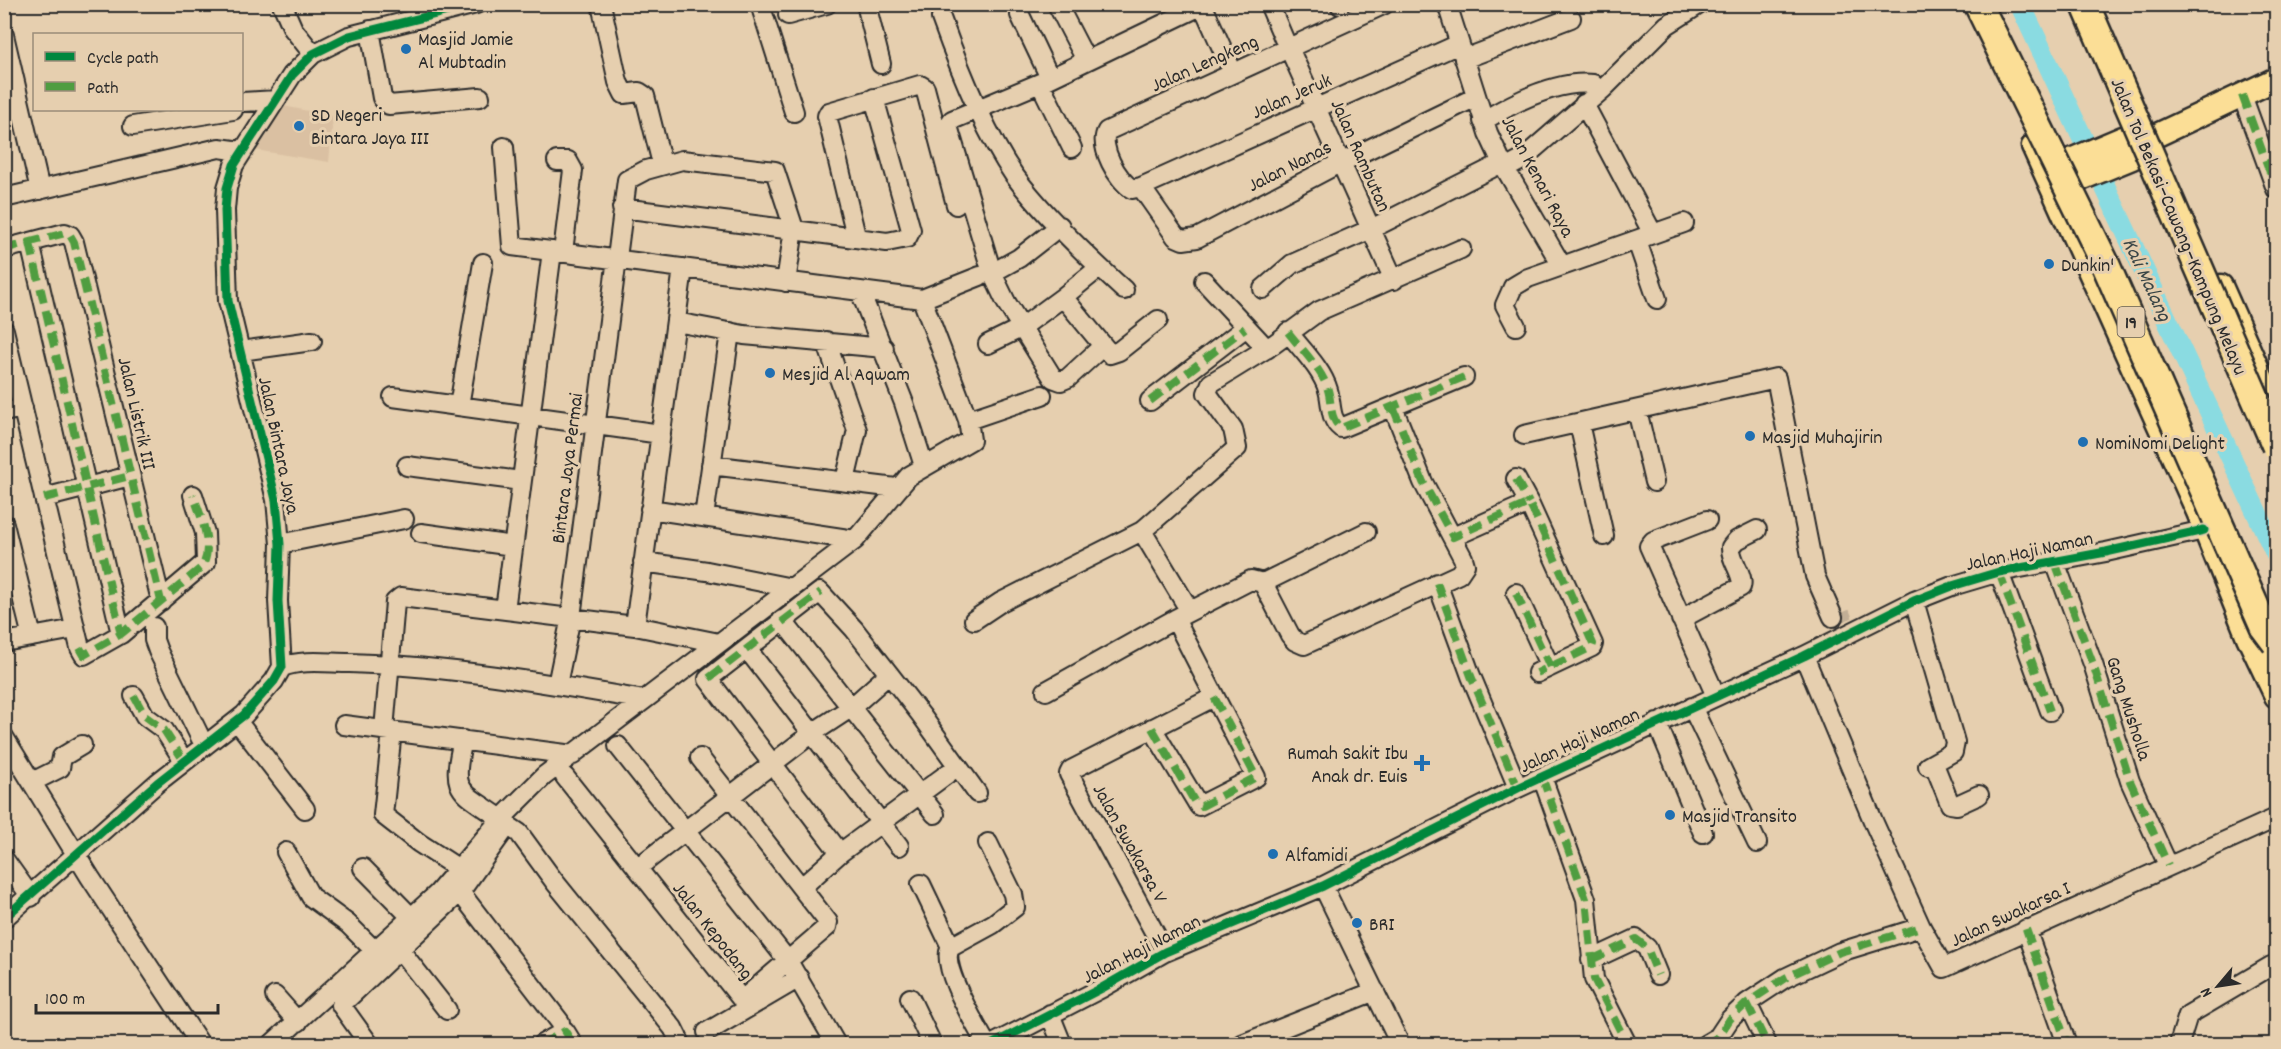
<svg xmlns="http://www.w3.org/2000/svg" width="2281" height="1049" font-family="Dekko,sans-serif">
<rect width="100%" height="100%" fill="#e6cfaf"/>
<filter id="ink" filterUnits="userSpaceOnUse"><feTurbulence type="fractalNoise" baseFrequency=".0167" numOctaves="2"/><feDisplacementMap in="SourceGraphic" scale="12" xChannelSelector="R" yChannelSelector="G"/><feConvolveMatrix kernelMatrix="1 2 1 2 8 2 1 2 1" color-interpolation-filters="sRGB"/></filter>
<g filter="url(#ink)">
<path fill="#dac0a2" d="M283,106l50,10 -4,46 -74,-12 2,-13z"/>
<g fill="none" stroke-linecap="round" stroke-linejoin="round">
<path stroke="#8adbe1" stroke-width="21" d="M2020,4l256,550"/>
<path stroke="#c1ae95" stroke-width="18" stroke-dasharray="18 9" stroke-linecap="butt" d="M1841,613l3,8"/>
<defs>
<path id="minor" d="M282,4l11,25 20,25
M601,4l17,78 6,12 15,-2 6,4 15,60
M760,4l34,108
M866,4l15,60
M1057,4l29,56
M1269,4l15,35
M1340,4v1
M1385,4l-278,127c-9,15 11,50 25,58l9,-2 318,-143
M1447,4l41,129 14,30 60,103
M1203,6l26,58
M788,15l39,-11
M1020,15l30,63
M941,18c18,50 43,113 73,157 27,37 76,84 110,115
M370,30l12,68 7,7 91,-8
M4,35l36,155
M1289,48l105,232
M1464,59l107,-41
M1040,83l32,65
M2242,95l34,94
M242,102l34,-2
M1584,104l69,130
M1483,121c31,-19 74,-41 110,-37
M133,126l100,-16
M504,147l8,99 410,53 58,-23
M557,161h11l5,9 -10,82
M1505,169l15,-8 83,-72 64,-64 33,-21
M1141,187l35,50 7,3 14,-2 133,-70 146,-71
M4,198l215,-50 23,3
M622,208l265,34 20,-4 4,-8 -37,-132
M1060,226l-41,32 -27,15 14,29 47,76 8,3 7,-3 35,-32
M856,236l-29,-120 2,-4 91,-27 5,3 31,117
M1637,241l20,58
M30,243l91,391
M4,249l61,-16 5,2 4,7 87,359
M1099,268l-36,29 47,57 9,-3 39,-31
M992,273l-44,-147 4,-6 88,-37 165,-79
M1204,281l63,68
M1263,289l29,-25 79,-35 131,-66
M860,291l44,112 20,63
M676,322l68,13 140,13
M1516,326l-11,-21 8,-18 15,-9 156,-55
M4,330l76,318 4,7 37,-21 85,-72 -1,-29 -12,-38
M1288,332c13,17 34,37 40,58 4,13 1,29 13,38l123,-51
M826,341l31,89 -12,51
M988,344l33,-16 42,-31
M241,351l71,-10
M393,397l268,37
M1150,401l95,-73
M459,406l24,-143
M1637,410l17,72
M4,412l19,-4
M968,420l74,-25
M1579,423l25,113
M1524,435l252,-57 39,198 18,41
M711,465l185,23
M407,466l114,15
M1516,479l13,24
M44,498l86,-22
M650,509l205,31
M704,517l26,-185
M1707,520l-54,21 -4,5 67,150
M4,524l28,113
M1142,531l48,80
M421,533l92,13
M1453,537l76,-34 64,141 -1,3 -55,26
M280,544l124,-25
M643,562l64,9 85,17
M2055,562l38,102 37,117 38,84
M1999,572l51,139
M1263,583l103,-51
M1437,583l34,93 47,112
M1516,593l34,74
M1914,601l41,141 -2,10 -25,14
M505,610l47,-359
M1681,619l60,-32c4,-12 -11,-26 -10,-40l6,-7 20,-10
M782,620l153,194
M974,620l27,-18 141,-71 95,-83 -4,-19 -26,-36 4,-10 63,-39 45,-33 142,-62
M635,626l48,-358
M154,627v13l4,11 46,94
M4,642l71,-13
M747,649l152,197
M1804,656l70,167 47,104 23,41 332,-150
M282,667c21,-8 45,-4 68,-4 98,3 197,20 294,37
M557,685l14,-68 56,-437 19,-10 36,-10 93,11 19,58 -8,53
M1046,691l129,-72 76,-39 12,3 27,52 5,6 9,4 155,-71 6,-9 -2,-7 -40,-76 -30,-75
M134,696l11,20 19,14 20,31
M1692,707l65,136
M237,721l68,88
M1657,723l46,110
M344,725l229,30
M1152,728l47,78 57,-29 -81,-158
M384,730l11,-128 6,-5 234,29 84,17
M392,731l-9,84 36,28 40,26
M4,737l86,140 110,167
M463,740c-13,54 -3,49 38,79
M618,746l170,215 48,83
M1934,764l16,40 7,1 22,-10
M565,777l177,223 85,-73 1,-5 -128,-164
M1542,777l44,122 8,80 33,65
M32,782l28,-14 2,-11 20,-12
M286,852l25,45 37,27 28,28
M840,853l-132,-174 112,-87 34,37 67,86 56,78
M4,859l27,38
M363,868l48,49
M637,868l174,-134 41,-27 37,-33
M921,884l30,63c-13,16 26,80 35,97
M1323,886l77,158
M802,887l38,-34 118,-87
M460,892l100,130
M4,918l153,-135 87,-68 30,-34 8,-14 -4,-66 2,-57 -4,-44 -48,-199 -3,-91 2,-22 7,-23 58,-90 21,-21 36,-18 127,-32
M2026,929l41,115
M951,947l42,-23 22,-17 -2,-13 -25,-51
M400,950l47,60
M1165,952l-96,-178 2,-4 143,-73
M1591,960l45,-21 11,9 11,27
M275,996l23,26
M910,998l22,46
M1747,1003l20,41
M1050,1014l12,30
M707,1032l92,-54
M272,1044l165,-150 64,-75 43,-43 311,-236 54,-64 62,-36 -3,-20 -46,-121
M369,1044l-28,-39 119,-113 45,-63 5,-2 9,6 35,48 119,147 8,16
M542,1044l23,-13 8,13
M993,1044l109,-56 63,-36 158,-66 195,-98 286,-132 110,-55 38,-15 47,-14 107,-20 98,-22
M1242,1044l133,-53
M1706,1044l12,-7 12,-18 17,-16 38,-25 55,-26 81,-25
M2179,1044l9,-29 83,-49"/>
<path id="major" d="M2136,145l140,-66
M2033,146l165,366 50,125 28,59
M2045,171l78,-33 13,7
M2054,190l78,-32 4,-13
M2221,286l55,124"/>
<path id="highway" d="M2264,627l12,37"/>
</defs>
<use href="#minor" stroke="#2b2b2b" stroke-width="22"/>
<use href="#major" stroke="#2b2b2b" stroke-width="27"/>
<use href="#highway" stroke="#2b2b2b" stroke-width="32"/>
<use href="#minor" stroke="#e6cfaf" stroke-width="18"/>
<use href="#major" stroke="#fbde96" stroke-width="22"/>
<use href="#highway" stroke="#fbde96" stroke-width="27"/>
<defs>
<path id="highway-bridge" d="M1978,4l126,257 160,366 12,16
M2085,4l191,442"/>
</defs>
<use href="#highway-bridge" stroke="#2b2b2b" stroke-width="32" stroke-linecap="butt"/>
<use href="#highway-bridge" stroke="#fbde96" stroke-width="27"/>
<path stroke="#4f9d41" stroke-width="8" stroke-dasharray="15 8" stroke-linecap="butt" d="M2242,95l34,94
M30,243l91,391
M4,249l61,-16 5,2 4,7 87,359
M1288,332c13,17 34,37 40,58 4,13 1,29 13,38l123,-51
M1150,401l95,-73
M1393,407l30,75 30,55 76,-34 7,14 57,127 -1,3 -55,26
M1516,479l13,24
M44,498l86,-22
M2055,562l38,102 37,117 38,84
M1999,572l51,139
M1437,583l34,93 47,112
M1516,593l34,74
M80,648l4,7 37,-21 80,-66c14,-19 0,-52 -8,-73
M709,678l112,-86
M134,696l11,20 19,14 20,31
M1152,728l44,76 6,2 54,-29 -42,-80
M1542,777l44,122 8,80 33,65
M2026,929l41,115
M1591,960l45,-21 11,9 11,27
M1747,1003l20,41
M542,1044l23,-13 8,13
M1706,1044l12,-7 12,-18 17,-16 38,-25 55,-26 81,-25"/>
<defs>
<path id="cycleway" d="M4,918l153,-135 87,-68 30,-34 8,-14 -4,-66 2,-57 -4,-44 -48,-199 -3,-91 2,-22 7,-23 58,-90 21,-21 36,-18 127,-32
M993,1044l109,-56 63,-36 158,-66 195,-98 286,-132 110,-55 38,-15 47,-14 107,-20 98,-22"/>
</defs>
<use href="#cycleway" stroke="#e6cfaf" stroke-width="13"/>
<use href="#cycleway" stroke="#00873e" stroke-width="9"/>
</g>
</g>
<g fill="#1f6fb2" stroke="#e6cfaf" stroke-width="2">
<circle cx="406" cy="49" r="6"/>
<circle cx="299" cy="126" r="6"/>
<circle cx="2049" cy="264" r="6"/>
<circle cx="770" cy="373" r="6"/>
<circle cx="1750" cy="436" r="6"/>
<circle cx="2083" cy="442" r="6"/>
<path d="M1419 754h6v6h6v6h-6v6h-6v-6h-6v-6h6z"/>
<circle cx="1670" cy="815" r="6"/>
<circle cx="1273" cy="854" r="6"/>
<circle cx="1357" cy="923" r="6"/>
</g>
<g text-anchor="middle" stroke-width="6" stroke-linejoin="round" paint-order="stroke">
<rect fill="#e6cfaf" stroke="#635c53" stroke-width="1.5" x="2117.5" y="307" width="27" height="30" rx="4.5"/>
<g font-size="18" font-weight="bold" fill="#2b2b2b">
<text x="2131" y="328">19</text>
</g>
<g font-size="20" fill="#2b2b2b" stroke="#e6cfaf" text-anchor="start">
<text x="418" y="45">Masjid Jamie<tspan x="418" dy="23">Al Mubtadin</tspan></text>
<text x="311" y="121">SD Negeri<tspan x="311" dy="23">Bintara Jaya III</tspan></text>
<text x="2061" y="271">Dunkin'</text>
<text x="782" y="380">Mesjid Al Aqwam</text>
<text x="1762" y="443">Masjid Muhajirin</text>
<text x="2095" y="449">NomiNomi Delight</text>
<text x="1408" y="759" text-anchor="end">Rumah Sakit Ibu<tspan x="1408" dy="23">Anak dr. Euis</tspan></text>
<text x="1682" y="822">Masjid Transito</text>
<text x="1285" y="861">Alfamidi</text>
<text x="1369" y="930">BRI</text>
</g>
<g font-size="20" fill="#2b2b2b" stroke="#e6cfaf">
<text transform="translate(1204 62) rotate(-24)" y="7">Jalan Lengkeng</text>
<text transform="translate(1291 95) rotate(-24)" y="7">Jalan Jeruk</text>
<text transform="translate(1362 155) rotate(66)" y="7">Jalan Rambutan</text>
<text transform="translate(1289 165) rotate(-27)" y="7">Jalan Nanas</text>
<text transform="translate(1539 176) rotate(62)" y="7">Jalan Kenari Raya</text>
<text transform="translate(2180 226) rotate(67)" y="7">Jalan Tol Bekasi–Cawang–Kampung Melayu</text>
<text transform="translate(138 413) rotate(77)" y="7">Jalan Listrik III</text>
<text transform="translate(280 445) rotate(78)" y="7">Jalan Bintara Jaya</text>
<text transform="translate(566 468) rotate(-83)" y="7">Bintara Jaya Permai</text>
<text transform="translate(2029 550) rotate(-12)" y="7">Jalan Haji Naman</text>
<text transform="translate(2130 708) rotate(72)" y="7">Gang Musholla</text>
<text transform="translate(1579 739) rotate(-25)" y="7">Jalan Haji Naman</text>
<text transform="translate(1131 843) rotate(61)" y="7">Jalan Swakarsa V</text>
<text transform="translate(2010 913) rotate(-25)" y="7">Jalan Swakarsa I</text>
<text transform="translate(714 930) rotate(52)" y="7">Jalan Kepodang</text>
<text transform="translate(1141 948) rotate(-27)" y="7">Jalan Haji Naman</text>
</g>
<g font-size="21" font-style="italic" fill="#394546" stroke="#e6cfaf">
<text transform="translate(2148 279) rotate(65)" y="7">Kali Malang</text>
</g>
</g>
<rect width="2281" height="1049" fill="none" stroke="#e6cfaf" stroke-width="24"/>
<rect x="12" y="12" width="2257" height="1025" fill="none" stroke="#2b2b2b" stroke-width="2" filter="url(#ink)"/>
<rect x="33" y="33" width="210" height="78" fill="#e6cfaf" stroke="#9b8d7a" stroke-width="1.5"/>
<rect x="45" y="52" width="30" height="9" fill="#00873e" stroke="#9b8d7a" stroke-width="1.5"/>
<text x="87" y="63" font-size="18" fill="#2b2b2b">Cycle path</text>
<rect x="45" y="82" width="30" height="9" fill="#4f9d41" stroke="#9b8d7a" stroke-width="1.5"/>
<text x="87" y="93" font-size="18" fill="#2b2b2b">Path</text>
<g transform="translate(2218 986) rotate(241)" stroke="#e6cfaf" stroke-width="4.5" paint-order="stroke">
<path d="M0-4.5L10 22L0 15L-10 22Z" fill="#2b2b2b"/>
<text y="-9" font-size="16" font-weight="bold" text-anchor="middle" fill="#2b2b2b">N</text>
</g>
<path d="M36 1004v9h182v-9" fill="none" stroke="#2b2b2b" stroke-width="3"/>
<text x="45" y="1004" font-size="18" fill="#2b2b2b" stroke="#e6cfaf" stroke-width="4.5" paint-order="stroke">100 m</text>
</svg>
